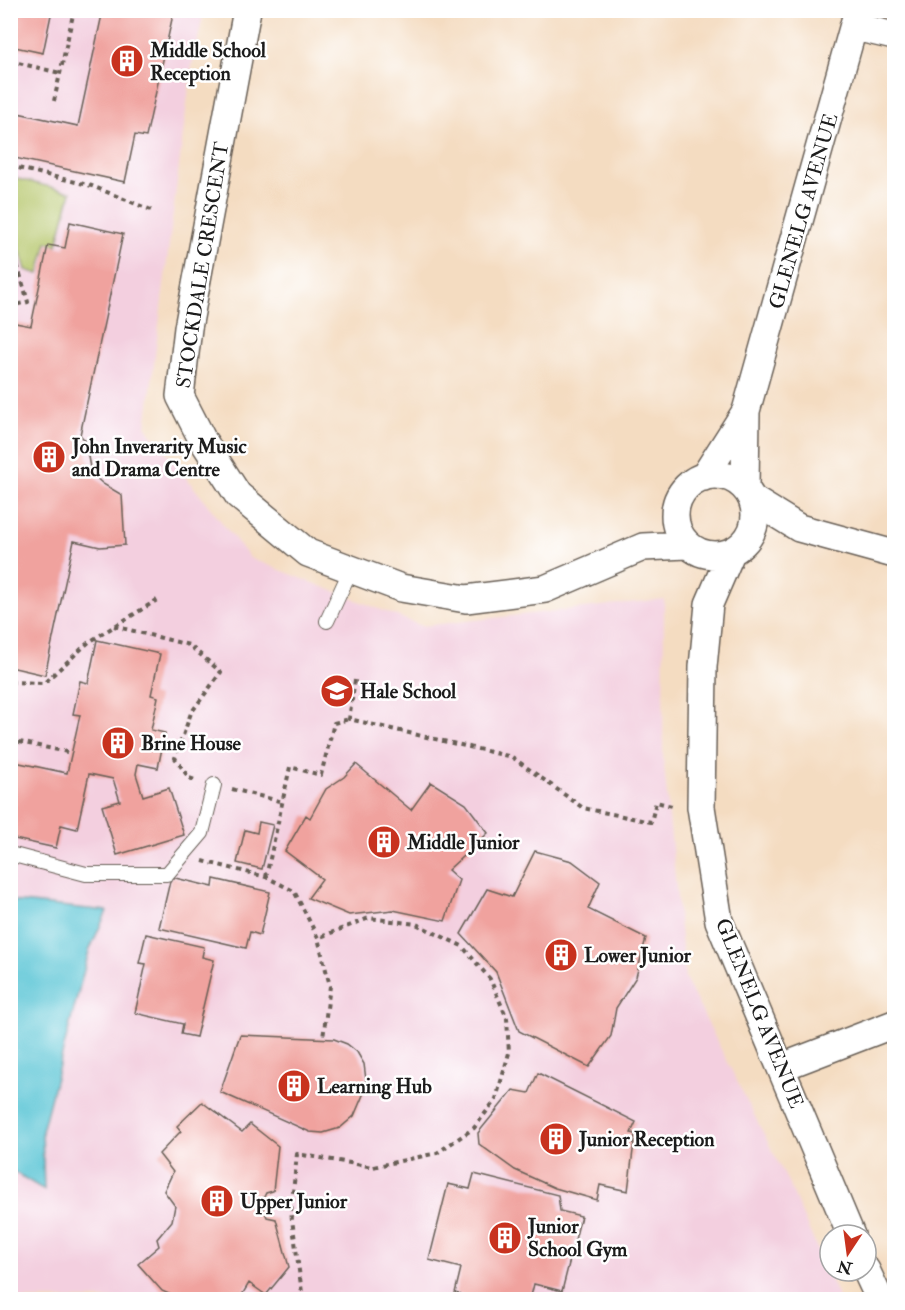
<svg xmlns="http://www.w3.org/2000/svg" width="905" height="1310" font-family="'IM FELL Double Pica',serif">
<rect width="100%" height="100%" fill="#fff"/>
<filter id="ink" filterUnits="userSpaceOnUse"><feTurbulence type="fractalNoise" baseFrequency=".0167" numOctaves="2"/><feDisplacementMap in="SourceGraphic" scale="12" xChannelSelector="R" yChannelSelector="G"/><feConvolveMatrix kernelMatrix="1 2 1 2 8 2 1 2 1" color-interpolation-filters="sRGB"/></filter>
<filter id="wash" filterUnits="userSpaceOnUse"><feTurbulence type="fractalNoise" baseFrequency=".008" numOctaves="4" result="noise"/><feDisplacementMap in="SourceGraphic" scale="24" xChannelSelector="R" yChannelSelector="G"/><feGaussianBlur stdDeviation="1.35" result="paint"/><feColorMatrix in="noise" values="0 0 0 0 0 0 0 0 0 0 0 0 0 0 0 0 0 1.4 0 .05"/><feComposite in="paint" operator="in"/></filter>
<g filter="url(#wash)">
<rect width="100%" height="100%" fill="#f4dcc1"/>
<path fill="#f3cfdf" d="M10,11h194l-13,60 -45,356 104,131 172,68 242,-27 -1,157 22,222 103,204 51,117h-828z"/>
<path fill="#b3c466" stroke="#687041" stroke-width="1.5" d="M14,178l57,14 -14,53 -10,-3 -8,32 -13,-4c-9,-31 -20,-59 -12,-92z"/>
<path fill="#5ac5d5" stroke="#3b7078" stroke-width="1.5" d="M11,901l96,10 -18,40 -47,180 2,59 -33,-20z"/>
<g id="blocks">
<path fill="#f0a29e" d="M10,10h42l-9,43 -33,-7z
M103,10h71l-28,127 -11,-2 -10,47 -115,-25v-33l3,-12 65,14z
M70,222l53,12 -43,201 5,5 6,33 12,11 19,11 3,50 -25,2 -26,-6 -29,134 -35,-8v-345l21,4 17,-81 17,3z
M97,640l63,14 -9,41 7,2 -7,33 14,3 -7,35 -20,-4 -2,10 7,22 26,-8 15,47 -67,20 -15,-49 18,-5 -7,-22 -24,-5 -12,55 -16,-4 -5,23 -46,-10 4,-27h-4v-50l57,12 13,-58 -7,-1 7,-33 8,2z
M356,764l55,46 20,-28 35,22 22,29 -40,37 11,10 -14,41 -52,-11 -44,5 -41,-17 14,-19 -37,-28 21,-36 4,3 16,-29 18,-12z
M259,822l14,3 -11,44 -25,-6 8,-33 12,3z
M535,851l37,10 28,21 -12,27 58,29 -10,39 -20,31 -5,28 -22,31 -70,-36 -23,-59 -35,-38 26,-45 25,8z
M171,877l42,10 1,-8 56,13 -10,43 -10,-3 -4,16 -87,-20z
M146,934l58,13 -2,10 12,3 -18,77 -15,-3 2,-10 -48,-11 11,-49 -7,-1z
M240,1035l94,4 13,5 10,8 7,12 2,16 -3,15 -9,21 -14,12 -17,5 -13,-1 -90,-40z
M538,1073l98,49 -5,11 4,1 -7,57 -28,-6 -3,15 -42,-12 -40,-18 -36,-26 -1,-11 35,-43 16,3z
M202,1102l40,30 8,-8 28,22 -5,45 -7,2 -5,10 6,14 9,2 13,48 -23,28 -17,-12 -10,17h-57l-20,-9 -24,-27 21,-18 -2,-7 15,-18 3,-15 -11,-15 9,-19 -14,-18 22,-23 -4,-5z
M474,1174l84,21 2,16 21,5 -19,75 -28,-7 -4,16h-48l-27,-7 6,-25 -32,-8 19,-76 22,5z"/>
</g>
</g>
<g filter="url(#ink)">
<use href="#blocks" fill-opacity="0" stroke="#685f56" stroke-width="1.5"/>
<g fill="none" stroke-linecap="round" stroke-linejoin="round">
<defs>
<path id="service" d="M327,621l24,-52
M10,854l76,20h81l35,-41 12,-48"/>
<path id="minor" d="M247,10l-59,318 -8,68 22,43 36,56 70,58 93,35 65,11 79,-10 98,-42 44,-2
M855,27l39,9
M675 515a40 40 0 1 1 80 0a40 40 0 1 1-80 0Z
M704,477l42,-66
M745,487l1,-76 112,-401
M752,499l47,29 95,26
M731,553l-22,51 -6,63 -2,140 18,114 132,314
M782,1067l112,-43
M866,1270l14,30"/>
</defs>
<use href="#service" stroke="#685f56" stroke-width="16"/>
<use href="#minor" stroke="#685f56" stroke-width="30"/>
<path stroke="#685f56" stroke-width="4" stroke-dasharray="4.5 4.5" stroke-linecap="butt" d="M10,61l50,12
M54,101l20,-91
M10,166l82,20 59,24
M10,239l18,63 -18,4
M114,626l75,19 32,27 -30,41 -16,45 14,20 6,2
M355,680l-6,39 163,38 71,51 68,14 5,-20 20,5
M10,682l34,1 45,-41 68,-42
M10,740l62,13
M232,789l51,13
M203,861l63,16 28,14 24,47 12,48 -7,52
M266,877l24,-110 31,8 13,-52 15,-4
M303,1300l-12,-88 6,-58 76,13 64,-14 37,-25 22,-29 13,-46 -2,-35 -17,-39 -28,-33 -46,-22 -47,-6 -51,20"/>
<use href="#service" stroke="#fff" stroke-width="14"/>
<use href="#minor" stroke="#fff" stroke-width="27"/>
</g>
</g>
<defs>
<symbol id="building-disc" viewBox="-11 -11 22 22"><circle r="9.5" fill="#c8321e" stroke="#fff"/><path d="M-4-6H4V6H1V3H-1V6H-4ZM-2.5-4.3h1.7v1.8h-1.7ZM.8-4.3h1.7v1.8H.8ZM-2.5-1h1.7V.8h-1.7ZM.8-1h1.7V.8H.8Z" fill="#fff"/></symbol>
<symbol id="school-disc" viewBox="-11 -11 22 22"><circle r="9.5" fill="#c8321e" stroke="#fff"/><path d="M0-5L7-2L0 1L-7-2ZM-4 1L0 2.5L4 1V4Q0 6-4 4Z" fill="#fff"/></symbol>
</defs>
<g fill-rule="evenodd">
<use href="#building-disc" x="108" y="42" width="38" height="38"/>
<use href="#building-disc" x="30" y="438" width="38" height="38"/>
<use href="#school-disc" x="318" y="672" width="38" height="38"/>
<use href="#building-disc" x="99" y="724" width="38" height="38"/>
<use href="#building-disc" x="365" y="823" width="38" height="38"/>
<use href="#building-disc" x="542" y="936" width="38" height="38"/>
<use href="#building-disc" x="275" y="1067" width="38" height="38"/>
<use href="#building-disc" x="537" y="1120" width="38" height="38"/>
<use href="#building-disc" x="198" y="1182" width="38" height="38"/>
<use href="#building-disc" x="486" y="1219" width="38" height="38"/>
</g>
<g text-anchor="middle" stroke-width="5" stroke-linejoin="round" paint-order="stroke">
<g font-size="20" font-weight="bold" fill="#1c1c1c" stroke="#fff" text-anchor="start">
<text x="150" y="57">Middle School<tspan x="150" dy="23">Reception</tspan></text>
<text x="72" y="453">John Inverarity Music<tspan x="72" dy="23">and Drama Centre</tspan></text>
<text x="360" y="698">Hale School</text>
<text x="141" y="750">Brine House</text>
<text x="407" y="849">Middle Junior</text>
<text x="584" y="962">Lower Junior</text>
<text x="317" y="1093">Learning Hub</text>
<text x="579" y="1146">Junior Reception</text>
<text x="240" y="1208">Upper Junior</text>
<text x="528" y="1233">Junior<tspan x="528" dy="23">School Gym</tspan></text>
</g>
<g font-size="20" fill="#1c1c1c" stroke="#fff">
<text transform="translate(803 211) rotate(-74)" y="7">GLENELG AVENUE</text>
<text transform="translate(202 265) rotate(-81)" y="7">STOCKDALE CRESCENT</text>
<text transform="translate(760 1013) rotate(68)" y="7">GLENELG AVENUE</text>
</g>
</g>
<rect width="905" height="1310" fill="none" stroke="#fff" stroke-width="36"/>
<g transform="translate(848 1253) rotate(193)"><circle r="28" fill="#ffffff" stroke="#a4a4a4" stroke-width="1.5"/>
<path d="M0-4.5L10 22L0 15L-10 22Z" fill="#c8321e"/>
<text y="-9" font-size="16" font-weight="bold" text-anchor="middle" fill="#1c1c1c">N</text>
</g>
</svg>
